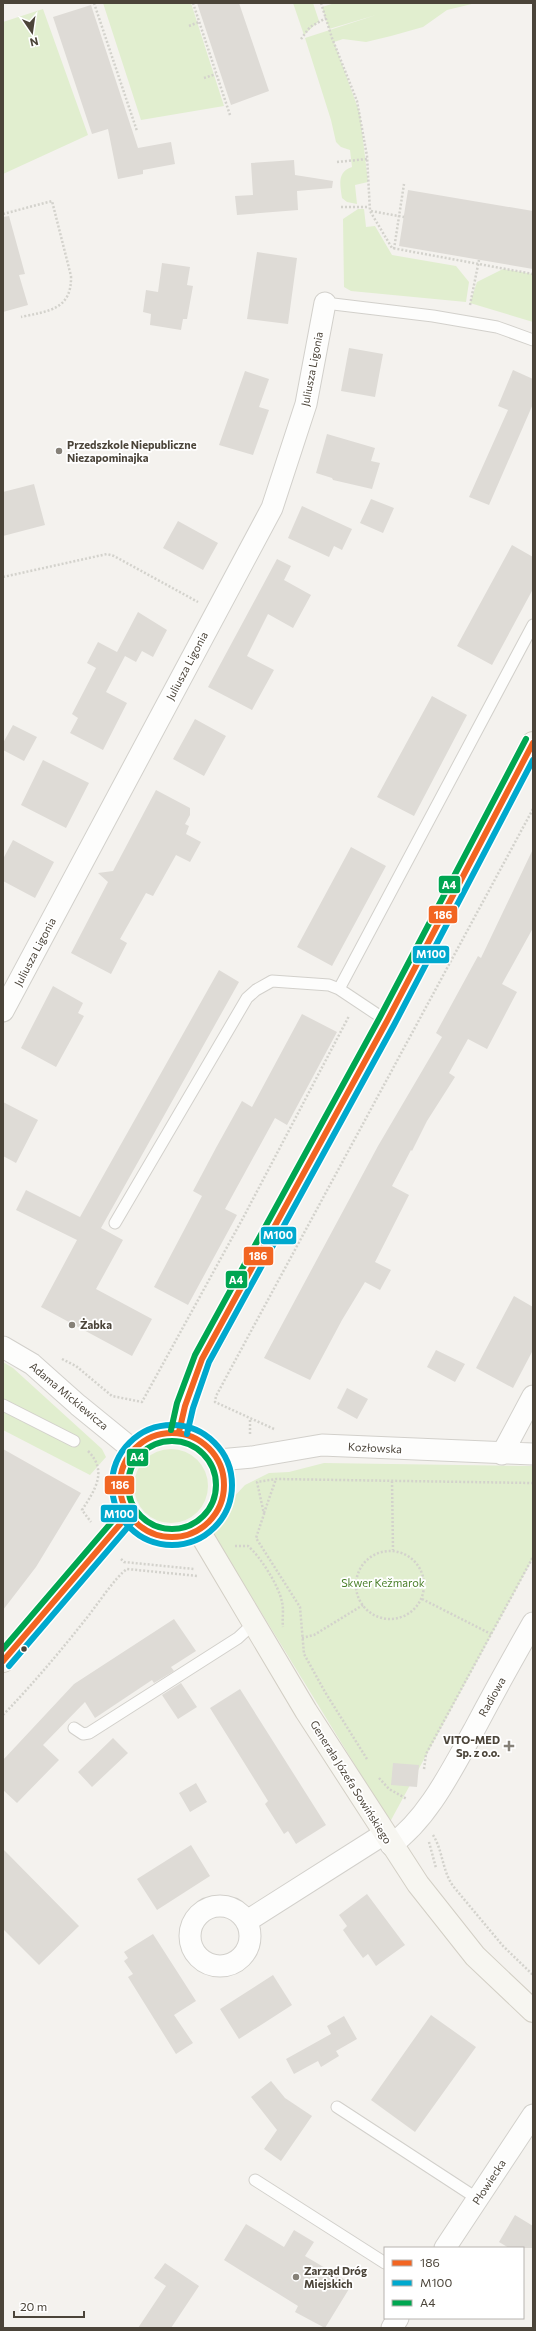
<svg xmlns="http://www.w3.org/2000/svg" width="536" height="2331" font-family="Commissioner,sans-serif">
<rect width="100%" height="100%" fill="#f4f2ee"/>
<path fill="#e1eecf" d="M103,3h88l33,103 -83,14z
M293,3h20l6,18 -15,14z
M335,3h141l-29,7 -24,17 -32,9 -25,6 -23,-3 -9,3 26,72 8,68 -13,3 2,19 -10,-2 -5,-4c-2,-14 -5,-26 10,-31l-2,-17 -9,-3 -5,-5 -5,-22 -26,-82 71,-23 -47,14 -7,-22z
M43,9l45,126 -85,39v-152z
M358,209h6l2,18 9,-1 17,29 64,11 13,16 -3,20 -115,-11 -7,-4 -1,-68z
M503,269l30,5v48l-63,-19 7,-21z
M3,1362l10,6 89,81 4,8 -16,18 -87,-45z
M134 1486a37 37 0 1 1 74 0a37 37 0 1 1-74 0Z
M324,1463l209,3v92l-143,264 -180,-293 18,-26 17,-18 24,-12 20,-1z"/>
<path fill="#dedbd6" d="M197,3h42l30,88 -38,14z
M91,5l47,143 33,-6 4,22 -32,6v4l-25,5 -10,-50 -16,5 -39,-117z
M294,160l1,15 38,6 -1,7 -35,3 1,19 -61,5 -2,-19 18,-1 -2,-32z
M408,190l125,21v58l-134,-23z
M9,216l16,58 -6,1 9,30 -25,7v-95z
M257,252l40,6 -9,66 -41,-5z
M162,263l28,4 -3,18 6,1 -6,33h-4l-2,11 -31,-5 1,-11 -8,-2 3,-22 12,2z
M349,348l34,6 -8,43 -34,-6z
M513,370l20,9v25l-44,101 -20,-8 39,-87 -10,-4z
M245,371l24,8 -10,28 10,3 -16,45 -34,-10z
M327,434l48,14 -4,13 9,2 -8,26 -39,-9 -1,-2 -16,-5z
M34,484l11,41 -42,11v-44z
M371,499l23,9 -11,25 -23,-10z
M302,506l50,23 -10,21 -8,-4 -5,11 -41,-19z
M178,521l40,22 -15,27 -40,-22z
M512,545l21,12v32l-41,76 -35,-19z
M277,559l14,7 -7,14 27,15 -18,33 -25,-14 -21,42 27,14 -22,40 -44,-23z
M138,612l29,18 -14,27 -11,-6 -6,11 -11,-6 -19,36 21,11 -24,47 -33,-17 8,-15 -6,-4 24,-46 -9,-5 11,-21 19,10z
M432,696l35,19 -53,101 -37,-19z
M195,719l31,17 -22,40 -31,-17z
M13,725l24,12 -13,24 -21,-11v-7z
M43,760l46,23 -23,45 -45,-23z
M156,790l34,18v7l-5,9 4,2 -3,8 15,8 -11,20 -14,-7 -23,41 -7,-3 -26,46 7,4 -16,31 -40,-21 37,-71 -10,-9 15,-2z
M13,840l41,22 -19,36 -32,-17v-22z
M351,847l35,19 -54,100 -35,-19z
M533,849v79l-31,56 15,8 -30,57 -19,-10 -19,34 6,4 -28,44 -15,30 -1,-1 -19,36 17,9 -34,67 16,8 -11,20 -15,-8 -23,38 -32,60 -46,-22 114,-212 64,-109 -6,-4 42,-77 3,2z
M219,970l20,12 -138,246 22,12 -27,49 56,30 -20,37 -91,-49 36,-67 -61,-30 10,-20 54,27z
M53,986l30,17 -5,10 6,3 -28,51 -35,-19z
M302,1014l35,18 -50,93 -12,-7 -50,91 12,6 -49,90 -34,-18 48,-91 -9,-5 24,-45 25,-45 10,6z
M3,1102l35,18 -22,43 -13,-7z
M514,1296l19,11v43l-20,38 -37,-20z
M436,1350l29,14 -10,18 -28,-15z
M347,1388l21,11 -11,20 -20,-11z
M3,1449l78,44 -45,74 -33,43z
M174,1619l22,32 -25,16 3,4 -20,12 -2,-3 -57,38 -10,-16 -42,43 16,15 -42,43 -14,-13v-30l71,-76z
M181,1683l16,24 -19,12 -16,-24z
M240,1689l86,136 -30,19 -8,-13 -4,3 -19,-30 3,-3 -58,-93z
M113,1738l15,15 -36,34 -14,-15z
M393,1763l26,2 -2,22 -26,-2z
M196,1783l11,19 -17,10 -11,-19z
M191,1845l19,31 -53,34 -20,-31z
M3,1849l76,77 -40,39 -36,-36z
M367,1894l38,51 -29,21 -8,-12 -5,4 -11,-15 -9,-13 4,-4 -8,-11z
M153,1934l43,67 -22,14 19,28 -17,11 -48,-77 5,-3 -9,-13 4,-3 -4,-6z
M273,1975l19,30 -53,34 -19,-30z
M431,2015l45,32 -61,85 -44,-32z
M344,2016l13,23 -21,12 3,5 -18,11 -3,-6 -24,13 -8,-15 45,-25 -4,-8z
M271,2081l14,17 27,18 -31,45 -17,-12 13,-19 -26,-33z
M515,2215l18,11v22h-24l-10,-6z
M246,2224l38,23 10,-17 20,12 -9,14 47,28 -27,44 -30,-16 3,-6 -74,-46z
M165,2263l34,23 -28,42h-33l28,-42 -12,-8z"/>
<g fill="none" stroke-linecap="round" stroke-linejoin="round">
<defs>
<path id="lane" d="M325,303l108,13 64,11 36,13
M339,989l194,-364
M115,1223l132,-225 9,-8 16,-9 57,4 10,4 48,32
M3,1405l71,36
M74,1728l9,6 6,-1 149,-95 16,-15
M337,2107l141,92
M255,2180l130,83"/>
<path id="street" d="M3,1011l269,-503 34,-104 19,-101
M3,1347l29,17 46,41 54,44
M502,1454l31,-58
M219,1460l33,-3 70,-12 211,9
M391,1845c37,-26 61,-76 83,-115 19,-36 39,-72 59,-107
M190 1936a30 30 0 1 1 60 0a30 30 0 1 1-60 0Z
M247,1921l137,-87
M445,2248l88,-133
M392,2328l6,-10"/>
<path id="secondary" d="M179,1432l6,-26 17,-47 185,-338 146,-278
M120 1485a52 52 0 1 1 104 0a52 52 0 1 1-104 0Z
M199,1531l107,180 112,173 57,72 58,55
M3,1661l125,-146"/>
</defs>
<use href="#lane" stroke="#d2d0cb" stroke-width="13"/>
<use href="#street" stroke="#d2d0cb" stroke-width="23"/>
<use href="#secondary" stroke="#d3cfc5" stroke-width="24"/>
<path stroke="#d3d2cc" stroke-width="2.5" stroke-dasharray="2 2" stroke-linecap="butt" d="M94,3l43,128
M193,3l37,112
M321,3l11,35 25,63 10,55 3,55 22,37 141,26
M189,26l10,-4
M301,39l9,-12 16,-9
M204,78l12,-4
M337,162l30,-3
M341,207h28
M371,211l33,6
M3,214l49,-13 19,75c1,34 -23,35 -50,41
M394,249l10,-65
M470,305l9,-45
M3,577l104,-23 7,2 84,46
M62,1359l14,7 36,30 30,6 101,-184 106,-202
M274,1429l-59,-27 1,-6 317,-587
M250,1434v-14
M88,1451c20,20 7,39 -6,59l9,12
M392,1481l1,69
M264,1513l12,-34
M235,1546h13c12,10 31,40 34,56 2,7 0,17 1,25
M356 1585a34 34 0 1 1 68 0a34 34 0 1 1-68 0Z
M121,1559l3,3 70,7
M422,1599l69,35
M302,1638l12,-3 49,-30
M3,1715c29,-30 56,-62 82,-95 11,-13 30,-43 42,-51l71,7
M367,1759l-42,-67 -21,-38 -4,-47 -44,-69 8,-24 -7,-32 19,-3 257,4
M424,1769l2,-15 107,-197
M379,1778l10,11 18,10
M433,1835c10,16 9,35 20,51l50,60 30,29
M429,1842l7,26"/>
<use href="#lane" stroke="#fdfdfc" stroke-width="11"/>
<use href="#street" stroke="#fdfdfc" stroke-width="21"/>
<use href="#secondary" stroke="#f7f6f1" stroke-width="22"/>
<defs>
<path id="bus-1" d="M179,1432l6,-26 17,-47 185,-338 146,-278
M120 1485a52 52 0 1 1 104 0a52 52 0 1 1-104 0Z
M3,1661l125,-146"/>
<path id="bus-2" d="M112 1485a60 60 0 1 1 120 0a60 60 0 1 1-120 0Z
M187,1434l6,-26 16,-46 185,-337 139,-265
M9,1666l125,-146"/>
<path id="bus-3" d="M171,1430l6,-27 18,-48 185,-338 146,-278
M128 1485a44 44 0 1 1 88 0a44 44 0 1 1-88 0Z
M3,1649l119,-139"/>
</defs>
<use href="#bus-1" stroke="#fff" stroke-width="9"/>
<use href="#bus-2" stroke="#fff" stroke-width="9"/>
<use href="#bus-3" stroke="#fff" stroke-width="9"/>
<use href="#bus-1" stroke="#f26522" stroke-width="6"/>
<use href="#bus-2" stroke="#00a9ce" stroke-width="6"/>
<use href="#bus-3" stroke="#00a651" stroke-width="6"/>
</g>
<g fill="#868178" stroke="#fff" stroke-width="1.5">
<circle cx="59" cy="451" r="4"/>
<circle cx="72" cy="1325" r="4"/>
<path d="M507 1740h4v4h4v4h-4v4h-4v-4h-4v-4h4z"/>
<circle cx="296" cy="2277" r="4"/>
</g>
<circle fill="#4b4439" stroke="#fff" stroke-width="1.5" cx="24" cy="1649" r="3.5"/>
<g text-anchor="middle" stroke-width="3.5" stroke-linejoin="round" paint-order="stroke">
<g font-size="11" fill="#4b4439" stroke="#fff">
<text transform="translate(312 369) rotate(-79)" y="4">Juliusza Ligonia</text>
<text transform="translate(187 666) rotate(-62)" y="4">Juliusza Ligonia</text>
<text transform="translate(35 952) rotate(-62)" y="4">Juliusza Ligonia</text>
<text transform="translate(69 1396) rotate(40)" y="4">Adama Mickiewicza</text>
<text transform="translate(375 1448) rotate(3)" y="4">Kozłowska</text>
<text transform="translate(492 1697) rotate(-61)" y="4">Radiowa</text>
<text transform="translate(351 1782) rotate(58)" y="4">Generała Józefa Sowińskiego</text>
<text transform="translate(489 2182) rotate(-57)" y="4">Płowiecka</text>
</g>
<g font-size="11" font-weight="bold" fill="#4b4439" stroke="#fff" text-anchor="start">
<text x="67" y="449">Przedszkole Niepubliczne<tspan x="67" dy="13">Niezapominajka</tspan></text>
<text x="80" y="1329">Żabka</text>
<text x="500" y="1744" text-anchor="end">VITO-MED<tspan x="500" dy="13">Sp. z o.o.</tspan></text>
<text x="304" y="2275">Zarząd Dróg<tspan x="304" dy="13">Miejskich</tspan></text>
</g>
<g font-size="11" fill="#4a7f2a" stroke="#fff">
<text x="383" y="1587">Skwer Kežmarok</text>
</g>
</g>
<g stroke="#fff" stroke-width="1.5">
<rect x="438" y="875" width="23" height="19" rx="4" fill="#00a651"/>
<rect x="428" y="905" width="30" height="19" rx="4" fill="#f26522"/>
<rect x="412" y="945" width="38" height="19" rx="4" fill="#00a9ce"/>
<rect x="260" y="1226" width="37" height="19" rx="4" fill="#00a9ce"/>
<rect x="243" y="1246" width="31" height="20" rx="4" fill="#f26522"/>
<rect x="225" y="1270" width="23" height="19" rx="4" fill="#00a651"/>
<rect x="126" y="1448" width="23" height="19" rx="4" fill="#00a651"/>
<rect x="104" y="1475" width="31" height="20" rx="4" fill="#f26522"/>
<rect x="100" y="1504" width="38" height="19" rx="4" fill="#00a9ce"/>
</g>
<g font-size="11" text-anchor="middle" font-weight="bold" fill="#fff">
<text x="449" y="889">A4</text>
<text x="443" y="919">186</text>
<text x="431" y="958">M100</text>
<text x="278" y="1239">M100</text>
<text x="258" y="1260">186</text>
<text x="236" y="1284">A4</text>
<text x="137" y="1461">A4</text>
<text x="120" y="1489">186</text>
<text x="119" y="1518">M100</text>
</g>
<rect width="536" height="2331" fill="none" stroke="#4b4439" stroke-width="8"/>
<rect x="384" y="2247" width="140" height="72" fill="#ffffff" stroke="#b7b4b0"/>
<rect x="392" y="2260" width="20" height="6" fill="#f26522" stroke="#b7b4b0"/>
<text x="420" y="2267" font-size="12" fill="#4b4439">186</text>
<rect x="392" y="2280" width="20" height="6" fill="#00a9ce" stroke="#b7b4b0"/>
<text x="420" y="2287" font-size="12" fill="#4b4439">M100</text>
<rect x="392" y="2300" width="20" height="6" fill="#00a651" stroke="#b7b4b0"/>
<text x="420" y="2307" font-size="12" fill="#4b4439">A4</text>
<g transform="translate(32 32) rotate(167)" stroke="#ffffff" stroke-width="3" paint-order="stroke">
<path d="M0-3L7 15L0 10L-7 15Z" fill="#4b4439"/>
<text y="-6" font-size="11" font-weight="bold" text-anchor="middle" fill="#4b4439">N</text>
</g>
<path d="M14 2311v6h70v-6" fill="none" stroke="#4b4439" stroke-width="2"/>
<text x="20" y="2311" font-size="12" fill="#4b4439" stroke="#ffffff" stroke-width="3" paint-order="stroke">20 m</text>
</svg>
